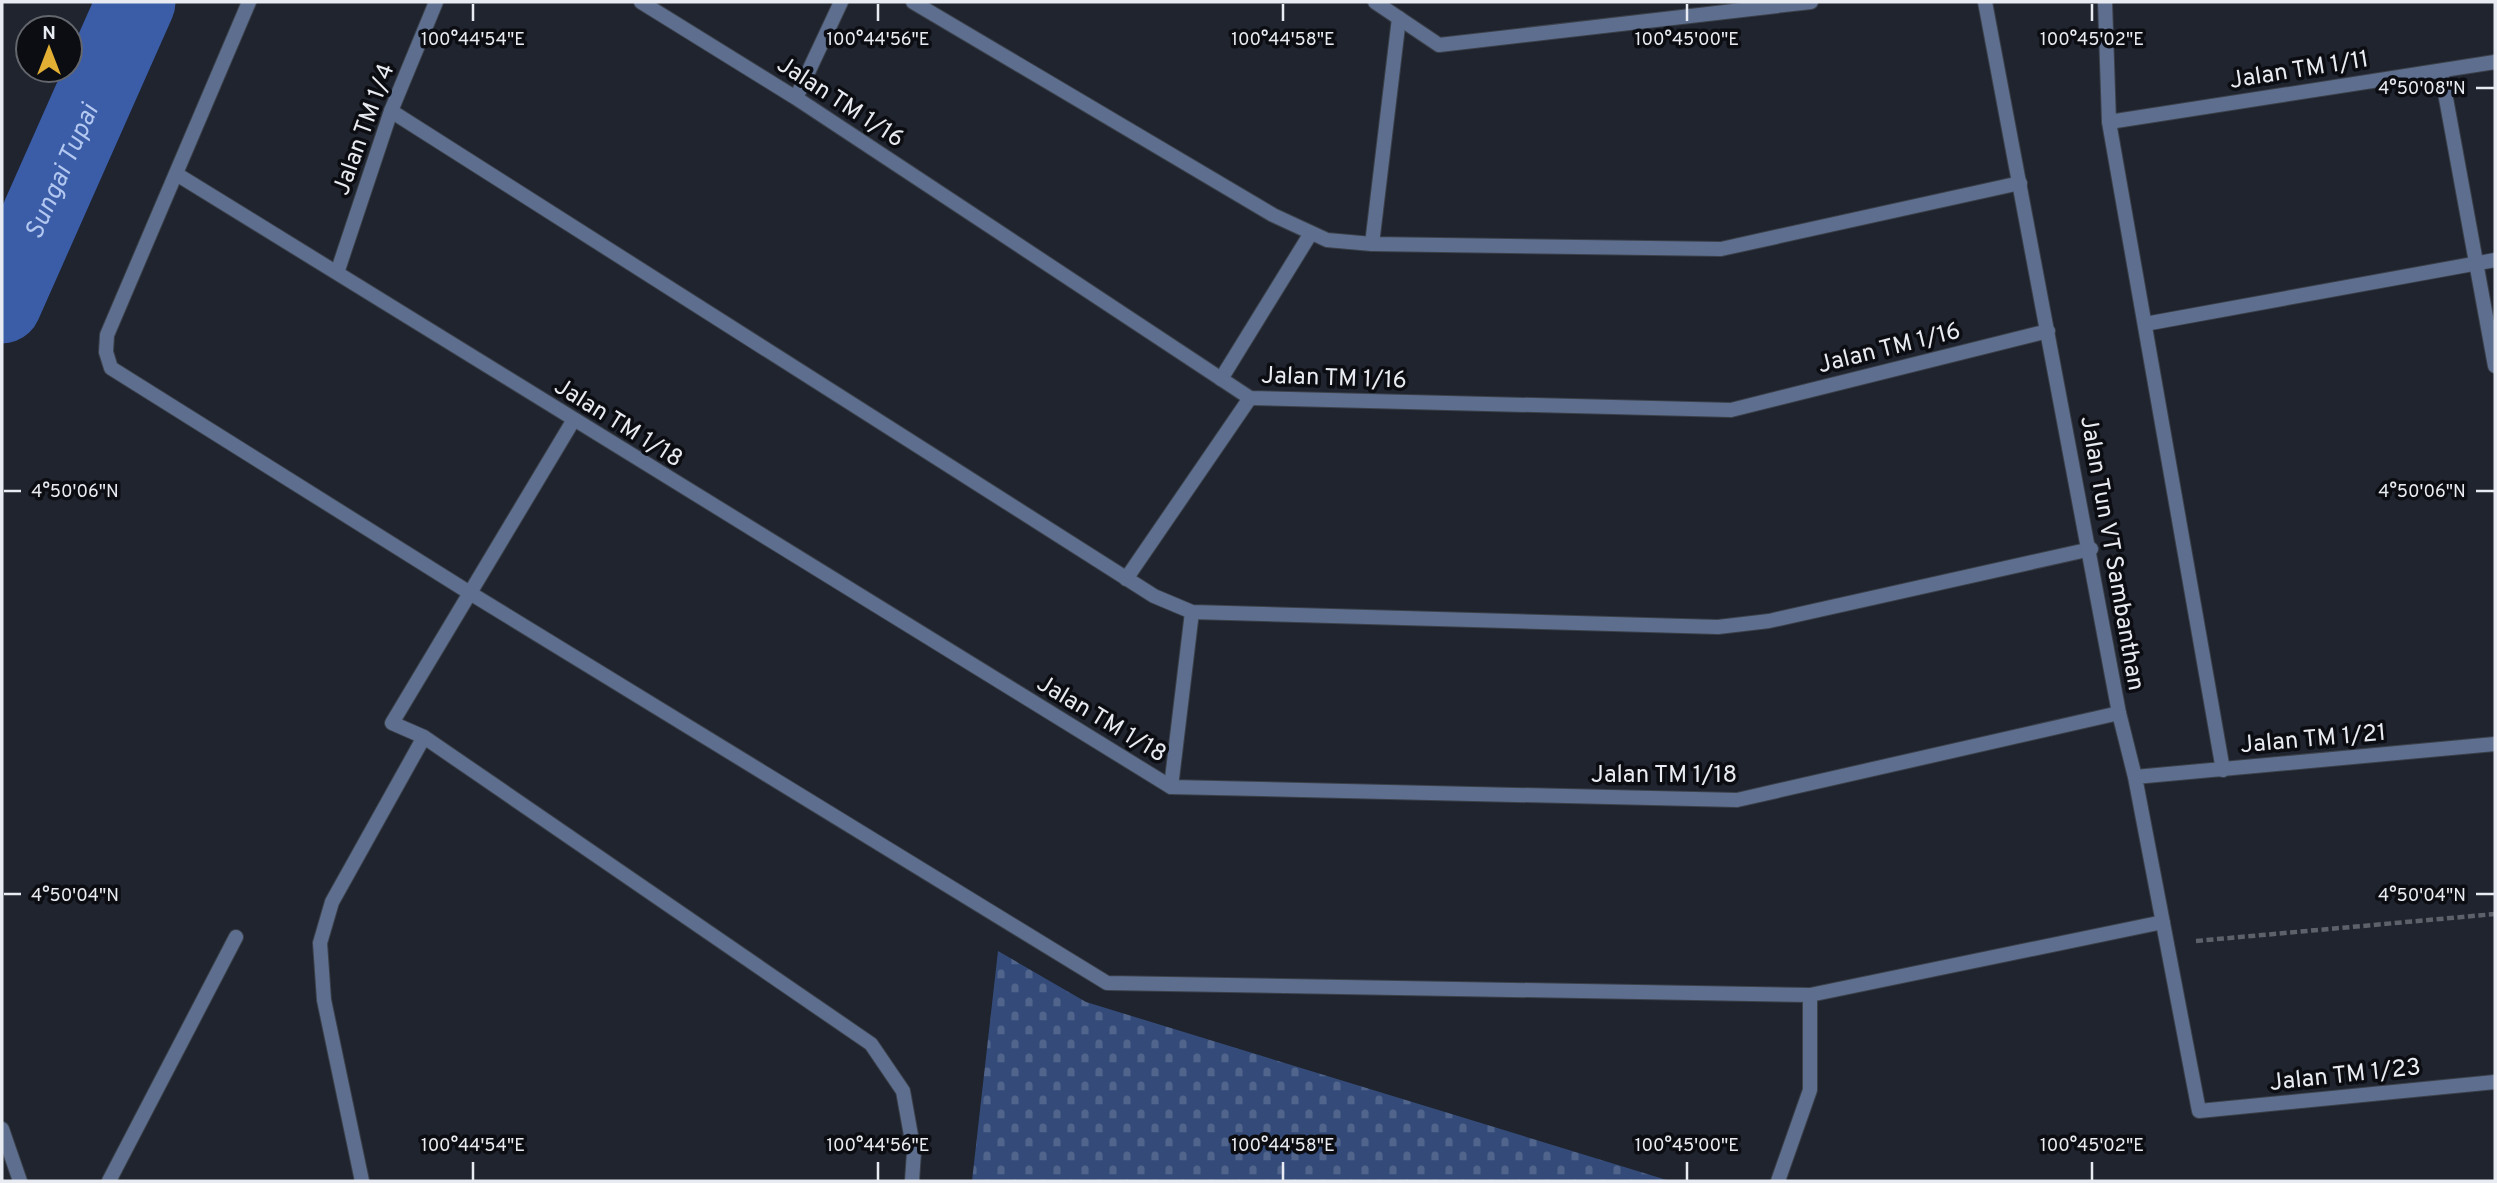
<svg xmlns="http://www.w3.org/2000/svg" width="2497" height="1183" font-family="Overpass,sans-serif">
<defs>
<pattern id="cemetery-stones" width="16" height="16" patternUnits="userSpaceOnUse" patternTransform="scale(1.75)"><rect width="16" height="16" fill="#344b79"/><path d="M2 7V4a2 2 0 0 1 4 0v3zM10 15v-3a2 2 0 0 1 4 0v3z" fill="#51658c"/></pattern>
</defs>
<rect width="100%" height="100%" fill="#1f242e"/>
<path fill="url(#cemetery-stones)" d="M998,951l88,51 584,179h-698z"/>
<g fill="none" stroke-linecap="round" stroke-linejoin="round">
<path stroke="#3b5da7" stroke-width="79" id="s1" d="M2,304l134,-302"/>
<defs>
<path id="service" d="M249,2l-142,333 -1,17 5,16 359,225 637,390 703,12
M913,2l360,213 54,25 45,4 349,5 299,-66
M391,111l763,485 38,16 526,15 51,-6 322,-72
M1372,244l27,-226
M2145,324l350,-64
M1221,379l90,-146
M1126,579l124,-181
M1171,787l21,-175"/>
<path id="minor" d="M641,2l155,96 454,300 481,12 317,-79
M1375,2l64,43 372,-43
M1985,2l134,711 16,64 64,334 296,-29
M2105,2l4,120 114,648
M2441,71l54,295
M796,98l45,-96
M2109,122l386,-60
M178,175l993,612 566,13 382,-87
M337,273l54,-162 45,-109
M573,421l-181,302 32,14 447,307 32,47 11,61 -2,29
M2135,777l360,-33
M2,1129l18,52
M109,1181l127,-244
M362,1181l-38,-181 -4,-57 12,-41 92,-165
M1778,1181l32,-91v-95l353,-73"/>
</defs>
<use href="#service" stroke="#3b4049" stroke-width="16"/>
<use href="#minor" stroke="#3b4049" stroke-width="16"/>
<path stroke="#5d616a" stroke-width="4.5" stroke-dasharray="7 3.5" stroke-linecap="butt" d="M2196,941l299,-27"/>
<use href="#service" stroke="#5d6e8f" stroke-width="14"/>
<use href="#minor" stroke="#5d6e8f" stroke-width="14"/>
</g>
<path fill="none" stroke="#e8ecf2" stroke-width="2.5" d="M473,4v17M878,4v17M1283,4v17M1687,4v17M2092,4v17M2476,88h18M4,491h17M2476,491h18M4,894h17M2476,894h18M473,1162v18M878,1162v18M1283,1162v18M1687,1162v18M2092,1162v18"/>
<g text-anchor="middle" stroke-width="7" stroke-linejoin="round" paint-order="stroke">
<g font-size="24" fill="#e8ecf2" stroke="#0b0d12">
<text transform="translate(2299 69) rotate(-9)" y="8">Jalan TM 1/11</text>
<text transform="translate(841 101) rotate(33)" y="8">Jalan TM 1/16</text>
<text transform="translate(363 129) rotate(-70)" y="8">Jalan TM 1/4</text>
<text transform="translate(1889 347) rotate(-14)" y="8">Jalan TM 1/16</text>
<text transform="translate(1334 377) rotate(2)" y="8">Jalan TM 1/16</text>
<text transform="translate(619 422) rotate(32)" y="8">Jalan TM 1/18</text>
<text transform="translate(2113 553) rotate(80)" y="8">Jalan Tun VT Sambanthan</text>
<text transform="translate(1102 718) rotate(31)" y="8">Jalan TM 1/18</text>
<text transform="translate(2313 738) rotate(-5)" y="8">Jalan TM 1/21</text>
<text x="1664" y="782">Jalan TM 1/18</text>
<text transform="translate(2345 1074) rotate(-6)" y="8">Jalan TM 1/23</text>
</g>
<g font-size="26" font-style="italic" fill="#b3c8f1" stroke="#0b0d12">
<text dy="9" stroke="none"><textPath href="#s1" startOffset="145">Sungai Tupai</textPath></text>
</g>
</g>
<g font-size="18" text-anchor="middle" fill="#e8ecf2" stroke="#0b0d12" stroke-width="7" stroke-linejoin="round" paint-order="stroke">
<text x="473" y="45">100°44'54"E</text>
<text x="878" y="45">100°44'56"E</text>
<text x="1283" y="45">100°44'58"E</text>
<text x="1687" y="45">100°45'00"E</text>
<text x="2092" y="45">100°45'02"E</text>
<text x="2422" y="94">4°50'08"N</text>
<text x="75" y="497">4°50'06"N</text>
<text x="2422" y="497">4°50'06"N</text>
<text x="75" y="901">4°50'04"N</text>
<text x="2422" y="901">4°50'04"N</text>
<text x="473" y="1151">100°44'54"E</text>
<text x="878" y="1151">100°44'56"E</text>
<text x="1283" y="1151">100°44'58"E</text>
<text x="1687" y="1151">100°45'00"E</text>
<text x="2092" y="1151">100°45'02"E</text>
</g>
<rect width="2497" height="1183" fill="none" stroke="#e8ecf2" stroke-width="7"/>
<g transform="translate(49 49)"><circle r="33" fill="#0b0d12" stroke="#63666c" stroke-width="2"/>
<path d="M0-5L12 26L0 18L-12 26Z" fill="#e3ae34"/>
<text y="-10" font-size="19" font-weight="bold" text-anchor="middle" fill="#e8ecf2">N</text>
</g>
</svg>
